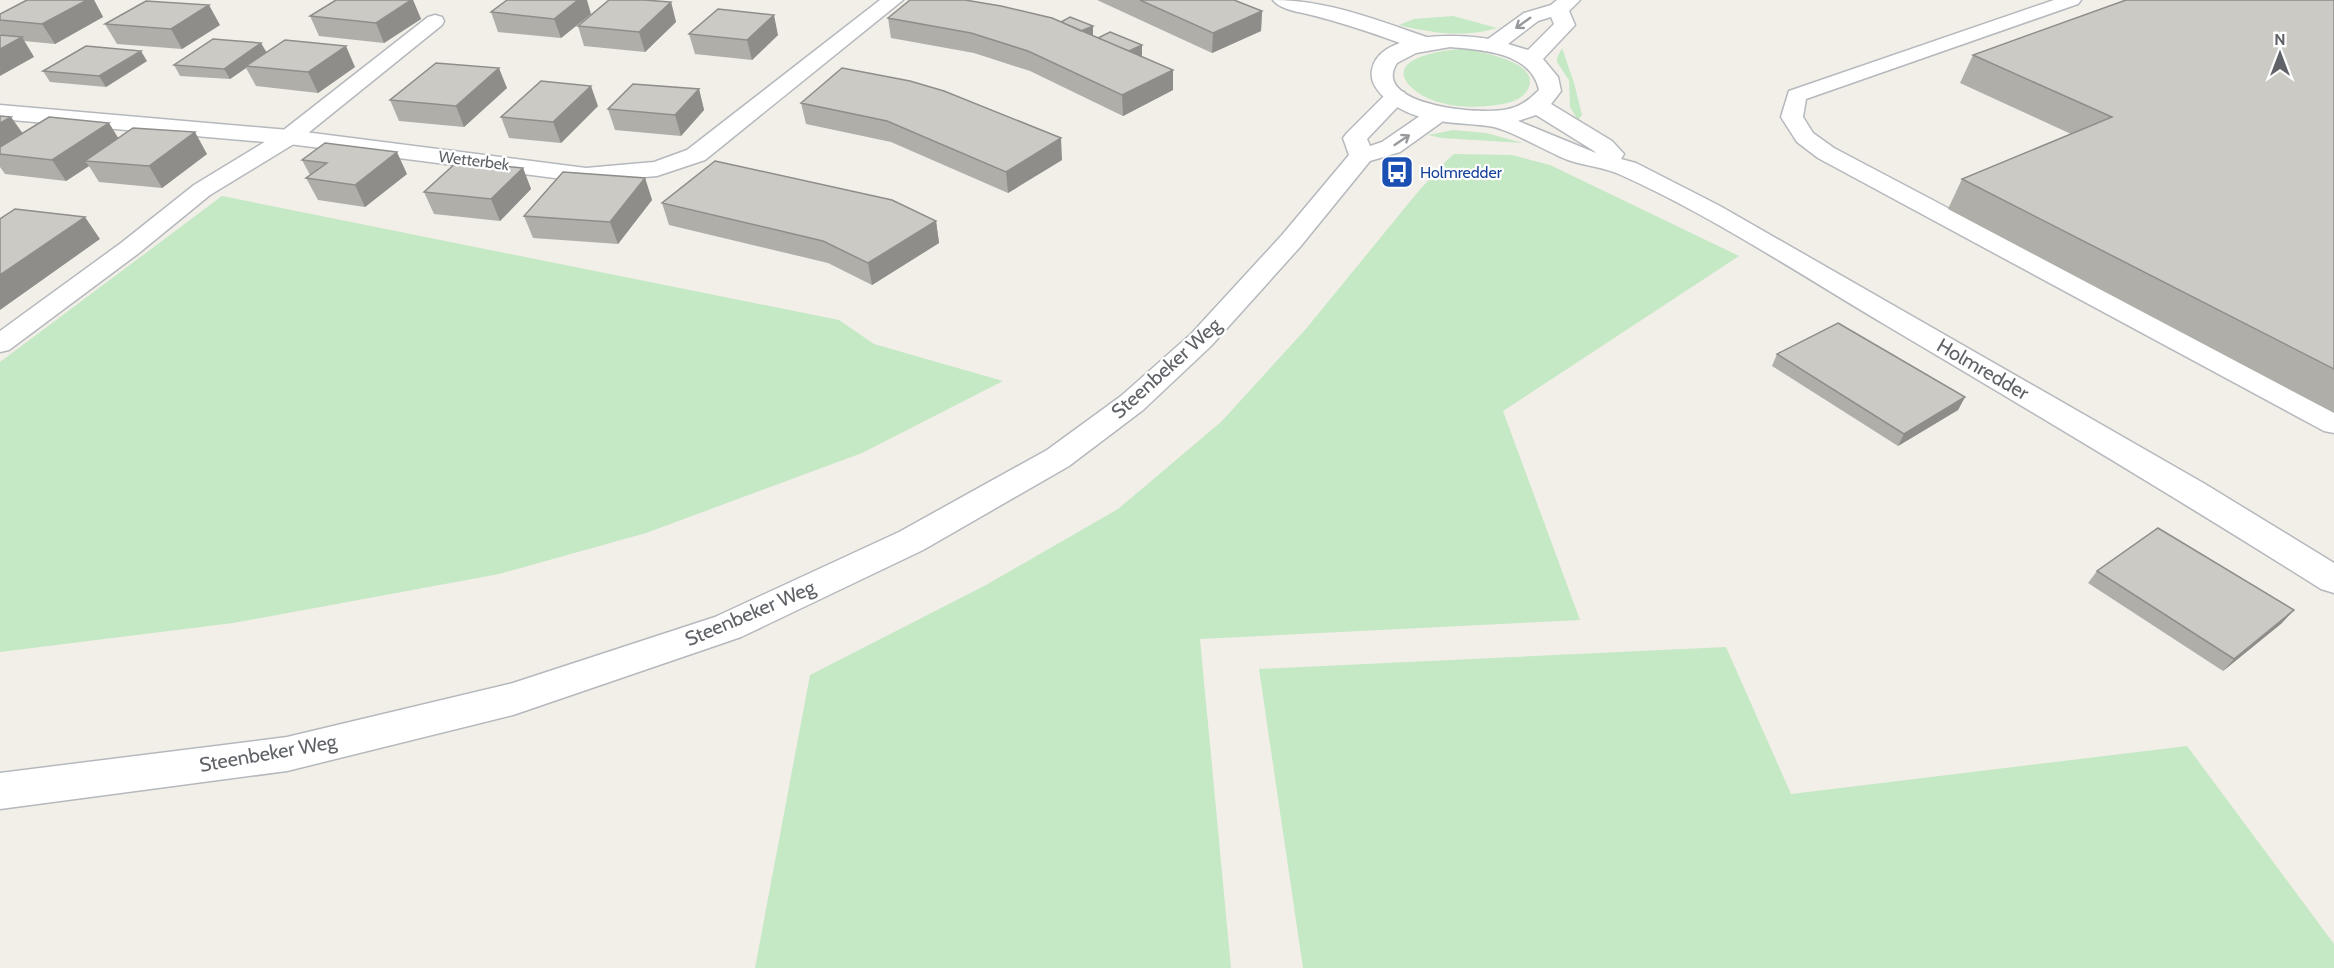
<svg xmlns="http://www.w3.org/2000/svg" width="2334" height="968" font-family="Cabin,sans-serif">
<rect width="100%" height="100%" fill="#f1efe8"/>
<path fill="#c5e8c5" d="M1453,16l44,12c-31,10 -67,5 -98,-3l15,-6z
M1562,48l12,35 8,32 -4,5 -8,-13 -1,-27 -12,-18v-4z
M1461,49c16,2 81,12 67,40 -5,11 -21,15 -32,16 -26,4 -63,2 -84,-17 -31,-30 33,-38 49,-39z
M1453,130l33,3 37,10 -81,-5 -14,-3z
M1454,154l58,1 38,10 189,91 -236,155 77,209 -380,19 31,329h-476l55,-293 176,-90 132,-76 103,-87 84,-92 112,-137 27,-30z
M222,196l617,124 35,24 129,37 -141,72 -216,80 -147,41 -266,49 -233,29v-290z
M1726,647l65,147 396,-48 147,198v24h-1031l-44,-299z"/>
<g fill="none" stroke-linecap="round" stroke-linejoin="round">
<defs>
<path id="service" d="M2054,0h27l-3,4 -272,95 -3,18 10,16 21,15 500,264v21l-10,-2 -506,-273 -21,-16 -16,-25 8,-26z
M435,15l7,2 2,4 -2,4 -145,117 -87,53 -71,58 -130,97 -9,2v-21l121,-88 73,-58 87,-53 147,-115z"/>
<path id="minor" d="M880,0h23l-198,160 -48,16 -71,6 -297,-38 -289,-25v-14l289,25 297,38 68,-6 33,-12z
M1273,0c55,0 107,21 159,39l3,5 -3,5 -8,1 -8,-1c-37,-14 -74,-27 -113,-36 -10,-2 -24,-5 -30,-13z
M1396,90l8,2 3,5 -40,42 3,7 12,-4 48,-33 8,-2 8,2 4,5 -4,5 -46,33 -30,9 -70,86 -89,99 -68,64 -74,56 -146,84 -182,87 -228,78 -226,56 -287,38v-36l287,-36 226,-54 202,-66 184,-85 148,-82 74,-54 70,-62 91,-99 67,-80 -6,-17 4,-5 41,-41z"/>
<path id="tertiary" d="M1557,0h23l-11,11 6,14 -32,34 15,18 3,14 -10,13 61,37 12,13 -3,5 15,4 84,43 485,278 129,79v30l-13,-4c-144,-91 -290,-178 -437,-265 -86,-51 -172,-108 -263,-149 -17,-8 -36,-9 -53,-15 -21,-8 -60,-32 -80,-34 -30,-4 -61,-2 -89,-18 -13,-8 -30,-21 -27,-38 7,-39 87,-36 116,-31l36,-26 27,-8zM1551,17l3,7 -26,26 -20,-6 30,-23zM1450,47c32,3 81,5 89,43 -8,8 -16,15 -27,18 -25,9 -143,-2 -115,-45l19,-10zM1536,115l58,36 2,2 -78,-32z"/>
</defs>
<use href="#service" stroke="#b5b8bc" stroke-width="3"/>
<use href="#minor" stroke="#b5b8bc" stroke-width="3"/>
<use href="#tertiary" stroke="#b5b8bc" stroke-width="3"/>
<use href="#service" fill="#fff" fill-rule="evenodd"/>
<use href="#minor" fill="#fff" fill-rule="evenodd"/>
<use href="#tertiary" fill="#fff" fill-rule="evenodd"/>
</g>
<path fill="#afaea9" d="M27,0h67l9,17 -48,27 -31,-3 10,16 -33,-22 -1,-2v-19z
M336,0h77l8,19 -37,24 -65,-7 -9,-20z
M1097,0h137l28,11 -1,20 -49,22z
M2334,0v413l-386,-204 14,-30 109,-45 -111,-51 13,-28z
M671,2l5,20 -31,30 -61,-6 -6,-20z
M491,12l100,2 -30,24 -63,-6z
M888,18l205,18 49,20h-1l32,14v20l-50,26 -93,-45 -56,-18 -83,-15z
M105,24l115,1 -38,24 -65,-5z
M689,34l89,1 -26,25 -57,-6z
M266,53l89,14 -37,26 -62,-7 -10,-18 -16,11 -50,-3 -6,-11z
M147,61l-41,26 -56,-5 -7,-11z
M842,68l220,92 -54,33 -117,-51 -85,-18 -5,-21z
M507,88l-43,39 -65,-6 -9,-21z
M699,89l5,21 -23,26 -66,-6 -7,-21z
M598,106l-37,37 -52,-5 -8,-21z
M0,116l11,1 11,16 96,5 89,16 -45,34 -63,-6 -10,-16 -23,15 -61,-7 -5,-7z
M302,160l105,14 -42,33 -47,-7 -12,-22 4,-3z
M523,168l8,21 -31,32 -66,-7 -10,-22z
M645,178l7,22 -34,44 -85,-6 -9,-22z
M662,203l274,18 3,22 -67,42 -44,-22 -159,-38z
M1777,354l188,43 -7,13 -60,36 -126,-80z
M2097,571l185,52 -59,48 -135,-88z"/>
<path fill="#8f8d8a" d="M87,0h7l9,17 -48,27 -13,-20z
M411,0h2l8,19 -37,24 -8,-20z
M578,0h9l4,14 -30,24 -7,-19z
M671,2l5,20 -31,30 -6,-20z
M209,5l11,20 -38,24 -11,-20z
M1262,11l-1,20 -49,22 1,-20z
M774,15l4,20 -26,25 -5,-20z
M1093,26v10l-21,-1z
M22,37l12,20 -34,19v-27z
M261,43l6,10 -21,13v2l-16,11 -6,-10z
M1142,45v11l-22,11v-11z
M346,46l9,21 -37,26 -10,-21z
M141,51l6,10 -41,26 -7,-11z
M499,68l8,20 -43,39 -8,-21z
M1173,70v20l-50,26 -1,-21z
M591,86l7,20 -37,37 -8,-21z
M699,89l5,21 -23,26 -6,-21z
M11,117l15,21 -26,15v-30z
M109,123l13,21 -37,17 4,5 -23,15 -14,-21z
M195,132l12,22 -45,34 -13,-22z
M1061,138l1,22 -54,33 -2,-21z
M397,152l10,22 -42,33 -10,-22z
M523,168l8,21 -31,32 -9,-22z
M645,178l7,22 -34,44 -8,-22z
M85,217l15,22 -100,71v-35z
M936,221l3,22 -67,42 -4,-22z
M1965,397l-7,13 -60,36 6,-12z
M2294,610l-12,13 -59,48 11,-12z"/>
<path fill="#cccac5" stroke="#8f8d8a" stroke-width="1.5" d="M27,0h60l-45,24 -42,-4v-6z
M336,0h75l-35,23 -66,-7z
M507,0h71l-24,19 -63,-7z
M609,0h35l27,2 -32,30 -61,-6z
M910,0h55l36,6 51,12 121,52 -51,25 -94,-44 -57,-18 -83,-15z
M1140,0h94l28,11 -49,22z
M2126,0h208v369l-372,-190 150,-62 -139,-62z
M146,1l63,4 -38,24 -66,-5z
M718,9l56,6 -27,25 -58,-6z
M1070,17l23,9 -12,5 -20,-9z
M1110,32l32,13 -13,6 -31,-13z
M0,35l22,2 -22,12z
M213,39l48,4 -37,26 -50,-4z
M285,40l61,6 -38,26 -62,-6z
M86,46l55,5 -42,25 -56,-5z
M436,63l63,5 -43,38 -66,-6z
M842,68l68,13 34,10 117,47 -55,34 -119,-51 -86,-18z
M541,81l50,5 -38,36 -52,-5z
M633,84l66,5 -24,26 -67,-6z
M0,116l11,1 -11,6z
M49,117l60,6 -57,37 -52,-6v-7z
M133,128l62,4 -46,34 -64,-5z
M325,143l72,9 -42,33 -49,-7 21,-15 -25,-3z
M458,161l65,7 -32,31 -67,-7z
M715,161l177,39 44,21 -68,42 -45,-22 -161,-38z
M563,172l82,6 -35,44 -86,-6z
M15,209l70,8 -85,58v-56z
M1838,323l127,74 -61,37 -127,-80z
M2158,528l136,82 -60,49 -137,-88z"/>
<defs><path id="oneway-shaft" d="M-6 0H5M1.5-3L5.5 0L1.5 3" fill="none" stroke-width="1.6" stroke-linecap="round" stroke-linejoin="round" transform="scale(1.5)"/></defs>
<g stroke="#979a9d">
<use href="#oneway-shaft" transform="translate(1523 23) rotate(144)"/>
<use href="#oneway-shaft" transform="translate(1402 140) rotate(-34)"/>
</g>
<defs>
<symbol id="bus-square" viewBox="-11 -11 22 22"><rect x="-9" y="-9" width="18" height="18" rx="4" fill="#1a4fb4" stroke="#fff"/><path d="M-5-6H5V4H4V6H2V4H-2V6H-4V4H-5ZM-3.5-4V0h7V-4ZM-3.5 1.2v1.5H-2V1.2ZM2 1.2v1.5H3.5V1.2Z" fill="#fff"/></symbol>
</defs>
<g fill-rule="evenodd">
<use href="#bus-square" x="1378" y="153" width="38" height="38"/>
</g>
<g text-anchor="middle" stroke-width="4.5" stroke-linejoin="round" paint-order="stroke">
<g font-size="16" fill="#5f6368" stroke="#fff">
<text transform="translate(474 160) rotate(7)" y="6">Wetterbek</text>
</g>
<g font-size="16" fill="#164399" stroke="#fff" text-anchor="start">
<text x="1420" y="178">Holmredder</text>
</g>
<g font-size="20" fill="#5f6368" stroke="#fff">
<text transform="translate(1166 368) rotate(-42)" y="7">Steenbeker Weg</text>
<text transform="translate(1983 369) rotate(30)" y="7">Holmredder</text>
<text transform="translate(750 613) rotate(-23)" y="7">Steenbeker Weg</text>
<text transform="translate(268 753) rotate(-10)" y="7">Steenbeker Weg</text>
</g>
</g>
<g transform="translate(2280 54)" stroke="#ffffff" stroke-width="4.5" paint-order="stroke">
<path d="M0-4.5L10 22L0 15L-10 22Z" fill="#5f6368"/>
<text y="-9" font-size="16" font-weight="bold" text-anchor="middle" fill="#5f6368">N</text>
</g>
</svg>
